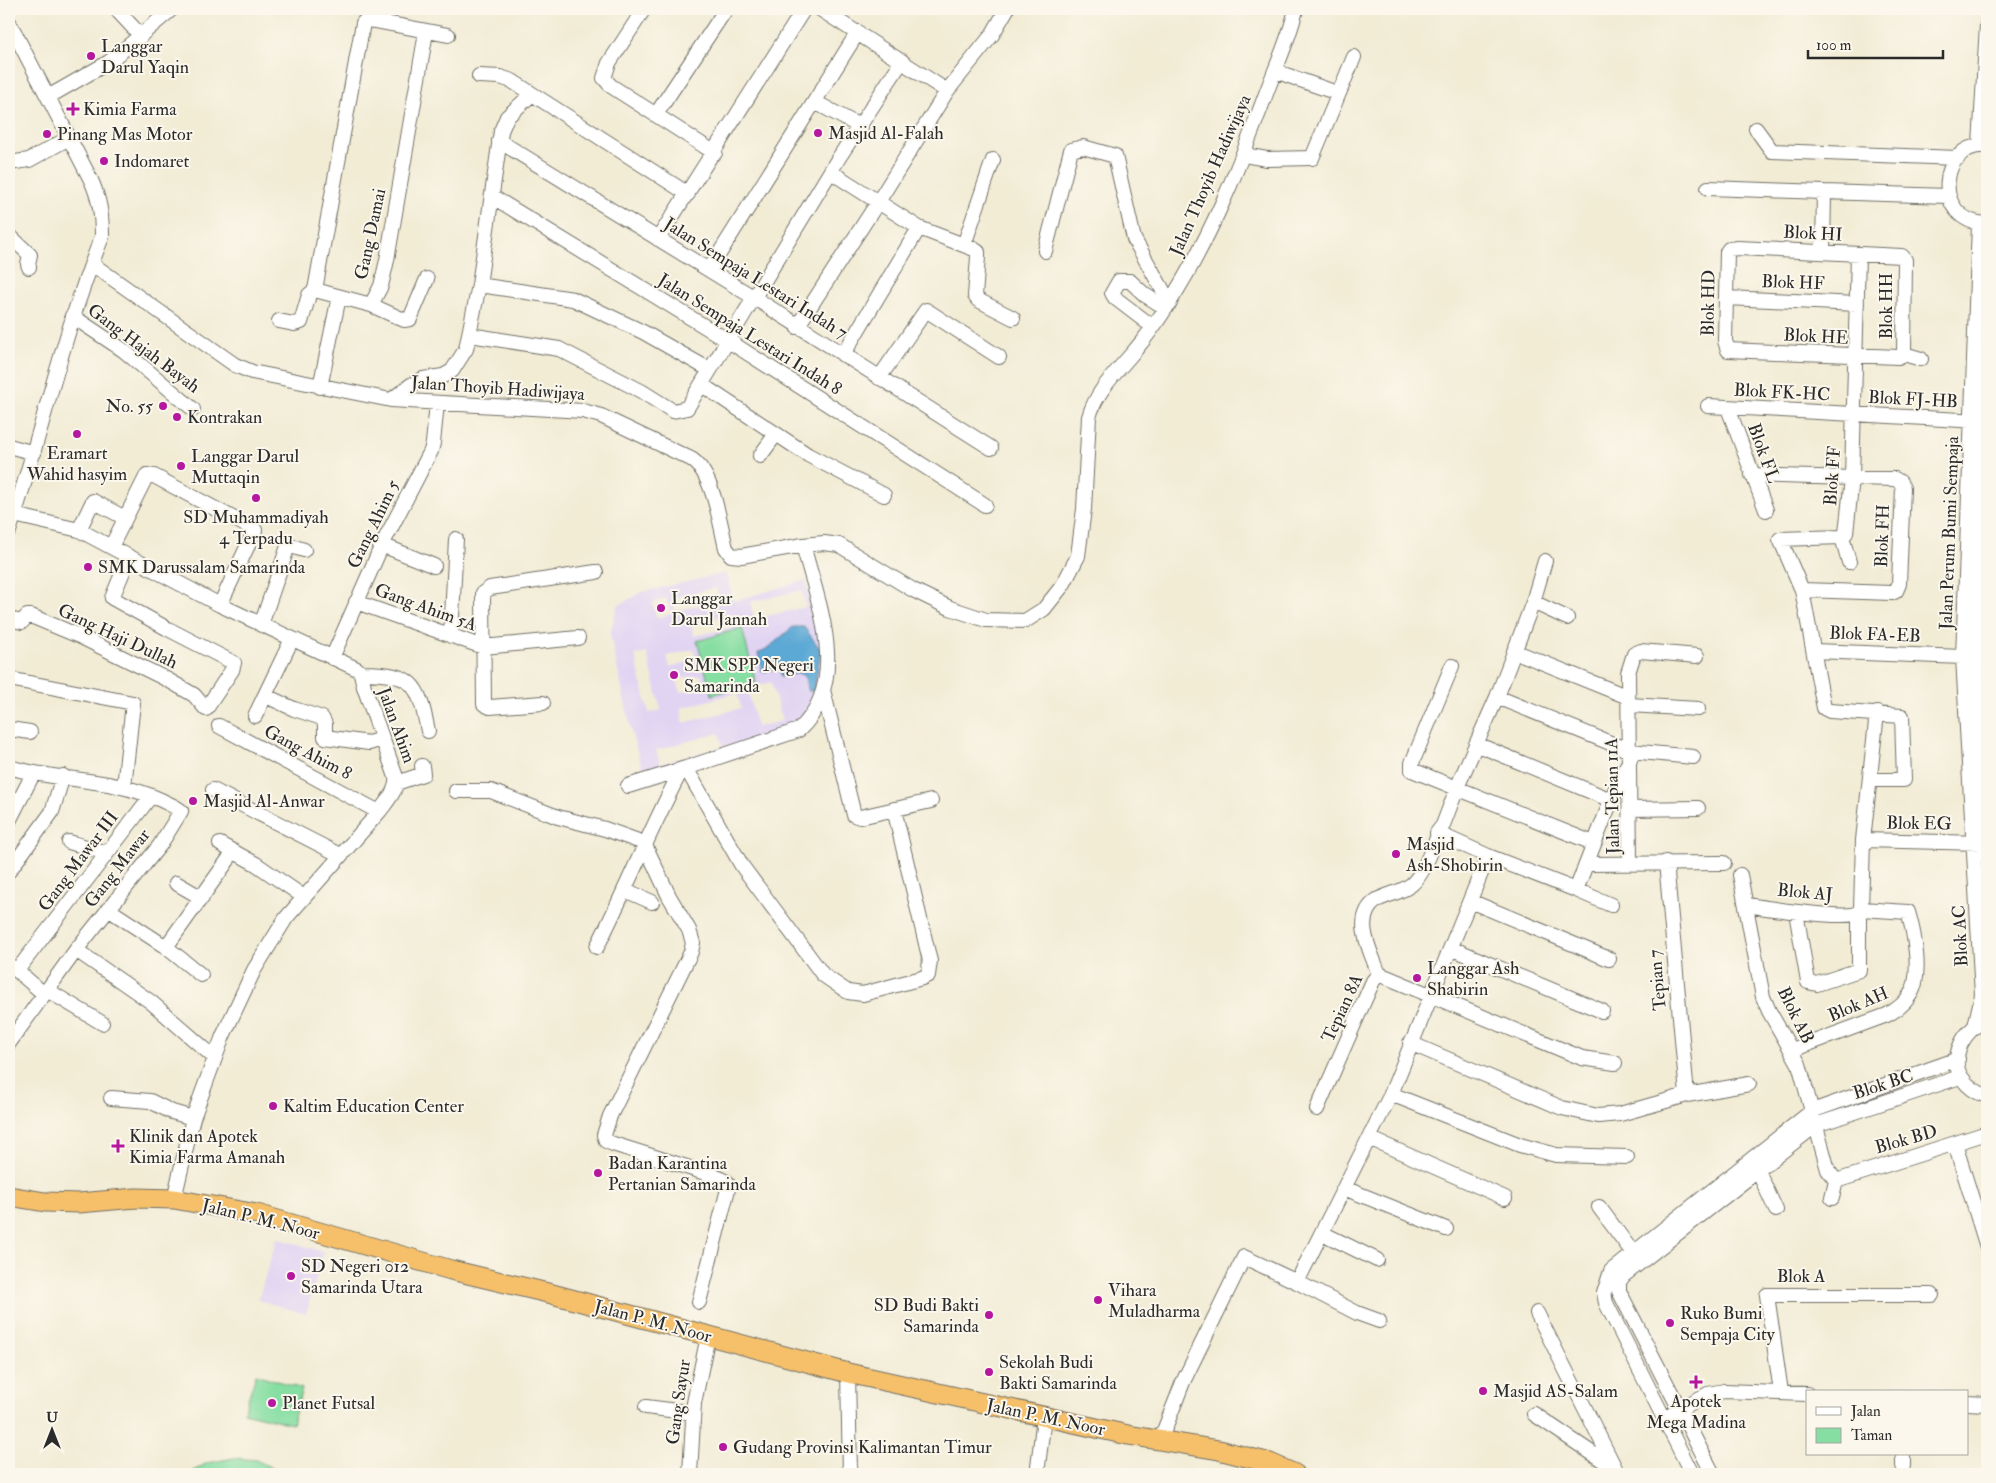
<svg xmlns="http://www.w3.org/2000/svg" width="1996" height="1483" font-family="'IM FELL Double Pica',serif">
<rect width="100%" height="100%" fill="#fbf7ec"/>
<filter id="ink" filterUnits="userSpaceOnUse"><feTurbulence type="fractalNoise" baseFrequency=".02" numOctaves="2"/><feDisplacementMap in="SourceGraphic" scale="10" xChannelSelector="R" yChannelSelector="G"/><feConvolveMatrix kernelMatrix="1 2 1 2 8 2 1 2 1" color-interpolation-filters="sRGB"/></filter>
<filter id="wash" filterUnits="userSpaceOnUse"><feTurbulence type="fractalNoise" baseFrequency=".0096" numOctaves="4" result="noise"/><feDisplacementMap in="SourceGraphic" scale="20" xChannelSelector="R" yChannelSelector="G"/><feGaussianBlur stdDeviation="1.12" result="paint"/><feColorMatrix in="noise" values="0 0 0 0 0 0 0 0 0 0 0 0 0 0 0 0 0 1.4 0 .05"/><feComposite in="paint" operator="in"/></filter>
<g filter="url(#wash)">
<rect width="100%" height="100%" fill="#f2ecd5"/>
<path fill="#e1d4f3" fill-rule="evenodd" d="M726,573l7,28 73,-21 18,71 -7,46 -17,29 -155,51 -12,-39 -23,-103 7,-29 25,-14zM716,587l3,13 -44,11 -3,-12zM802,590l4,17 -52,12 -4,-17zM666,598l5,16 -14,4 -5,-15zM731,614l3,13 -40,9 -3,-12zM793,627l15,64 -3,-14 -6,-4 -18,3 -13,-28zM694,649l2,11 -26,7 -3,-11zM647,653l14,57 -12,3 -14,-58zM701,675l3,12 -24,5 -3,-13zM771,682l11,39 -25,6 -10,-38zM737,693l4,15 -57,15 -3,-15zM719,733l4,14 -63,17 -4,-14z
M277,1238l47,14 -18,62 -48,-14z"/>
<path fill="#87dea3" stroke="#598467" d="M742,628l14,55 -44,12 -15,-54z
M256,1374l46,15 -10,35 -48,-12z
M234,1458l22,2 28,14h-95l18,-11z"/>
<path fill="#5da9d6" stroke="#446a80" d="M793,627h11l17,23 -7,41h-6l-3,-14 -6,-4 -18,4 -2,-9 -17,4 -4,-19 10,-5z"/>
</g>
<g filter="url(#ink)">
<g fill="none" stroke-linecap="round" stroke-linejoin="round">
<defs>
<path id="minor" d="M116,9l25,27
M376,9l-1,12 -9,-1 -3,3 -48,267 56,15 10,-19 6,-26 39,-228
M644,9l-35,54 -5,15 7,8 104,67
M820,9l127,82
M375,21l73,14
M9,22l82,158c9,20 11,36 11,57 -39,95 -60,196 -93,294
M1275,71l62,22
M479,76l21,1 12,4 176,113
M48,97l61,-35 63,-53
M815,102l46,25
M657,113l69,-104
M1756,129l16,22 186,7
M499,141l254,156 238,151
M1980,145l7,-120
M1987,146c-48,-5 -57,76 0,78
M1244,155l23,4 45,-1 42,-101
M9,163l20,-3 40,-22
M831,172l88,56 55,21 4,3v5l-3,39 3,4 35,18
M1708,188l116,4 -1,60
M1824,192l124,4
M493,197l234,143 258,165
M9,235l21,20 -2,9 1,3
M658,239l146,-230
M964,245l29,-85
M1738,248l164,8 3,4 -1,94 -6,3 -170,-7 -3,-9 2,-89 2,-3z
M1045,251l26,-101 12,-3 32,9 19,83 36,64
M92,264l143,101 17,7 139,28 192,11 18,5 90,43c22,13 29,65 35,89l5,7 10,1 62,-11 21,-2 15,2 74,45 37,18 36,12 39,1 19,-12 19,-24 15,-29 6,-47 5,-92c8,-28 29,-46 47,-68 12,-14 23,-30 33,-46 42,-65 71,-139 98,-212 10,-27 23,-54 29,-82
M709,270l149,-238
M479,285l94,14 70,33 67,38
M1727,298l130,6
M371,305l33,15 6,-1 17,-40
M72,316l51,34 70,59
M279,321l15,3 7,-2 8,-27 6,-5
M797,327l81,-125 69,-111 45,-56 15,-26
M1153,327l-38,-29 -3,-5 7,-12h11l15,14 21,13
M470,335l89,14 82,42 32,20 14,-3 151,-249 64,-98
M1987,345l-11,312 11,199
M1904,354l17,5
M843,355l76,-127
M879,378l47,-68 73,47
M702,385l106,70 76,40
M320,387l19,-90
M391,400l20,-15 12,-6 20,-3 9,-5 14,-22 13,-64 22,-154 6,-14 25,-23
M1708,406l271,15
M1728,408l38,102
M9,446l25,7
M760,456l16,-22
M1752,475l60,2
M14,515l65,15 141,75 137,64 4,4 3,14 32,90c2,13 -9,24 -17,35l-93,106 -32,52 -31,66 -30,82 -19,81
M79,530l14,-29 32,17
M1842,537l-62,2 22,51 22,118 6,3 72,5 2,64h-34
M1842,537l4,-4 6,-55 6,-223
M1842,537l7,25
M382,545l52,21
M111,547l36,-72 7,1 101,54 -35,75
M1802,590l90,3 4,-2 3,-7 4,-96 -3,-6 -5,-3 -79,-2
M356,602l127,45 95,-9
M1533,602l12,-41
M9,619l13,3 5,-6h4l48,20 89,44 26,15 12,14 26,-39 2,-7 -66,-34 -56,-31 17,-41
M261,625l26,-76 4,-3 13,4
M451,636l5,-97
M1514,651l114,46
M1815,651l172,7
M332,658l50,-113 49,-94 2,-8 4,-40
M1452,666l-40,97v7l181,73
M361,673c52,1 57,8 67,58
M9,679l124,24 -9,84
M824,694l30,121 6,2 71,-16
M266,696l28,13 28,9 3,6v13l44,6 13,-4
M1497,697l133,54 63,6
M543,703l-53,4 -6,-3 -1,-111 7,-5 106,-16
M1629,705l69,4
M255,716l37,-77
M219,726l160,86
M9,729l21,3
M1476,744l135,56
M9,767c51,15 102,10 152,33 7,4 15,6 20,11l-21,34 -84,105 -67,93
M686,768l113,-38c52,-49 19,-127 4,-185
M397,783l26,-9 -1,-8
M628,786l58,-18 56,98 81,109 25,17 15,2 59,-16 6,-3 2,-14 -36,-152
M213,790l127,65
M456,791h35l67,26 47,12 39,14 25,53 20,34 4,13 -2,9 -81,164 -6,19 2,6 7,3 99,31 15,7 1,7 -29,113
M1630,809l68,-1
M9,821l24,-47
M1863,840l119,3
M69,842l38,11
M220,844l36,20 48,33
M1488,856l-51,-23 6,-8 16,-42 38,-86 36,-95 34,16
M1666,862l21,233
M1630,863l-2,-190 6,-19 7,-3 56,5
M1587,864l137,-1
M9,871l43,-59 11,-36
M1740,875l23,122 6,14 30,53 29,106 8,11
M176,883l26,15
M625,890l27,12
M1576,890l35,15
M1470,901l139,58
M1747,905c18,3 100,15 112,8
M108,909l58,38 35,28
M1796,912l12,70 9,2 42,-14v-57l2,-4 2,-69 14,-127
M166,947l62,-87
M597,947c30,-59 54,-120 85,-178
M1451,948l151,63
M76,950l75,52 64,56
M9,967l10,1 132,-172
M14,968l30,26
M1379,974c-8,-22 -28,-56 -2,-74 11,-6 26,-8 35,-16 13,-12 19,-35 27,-50
M47,990l55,33
M1987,1021c-22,5 -39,37 -25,57 6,9 15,15 25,18
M1975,1026l7,-31 -19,-338 16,-433
M1410,1043l152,65 36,8 22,-2 67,-19 62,-11
M1792,1050l95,-35c9,-5 17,-10 23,-20 13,-18 4,-63 -2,-83l-47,-3
M1391,1094l129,51 36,10 71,2
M111,1098l39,3 22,11 21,6
M1317,1109l56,-128 6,-7 203,84 33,5
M1369,1138l136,60
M1955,1144l32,103
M1758,1171l18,39
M1836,1181l151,-48
M1344,1188l102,41
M1832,1198l4,-17
M1599,1207l34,46
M1322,1233l55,27
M1297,1282l60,31 22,8
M1537,1313l78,155
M848,1373l2,101
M1781,1392l-14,-97h165
M1967,1403l20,1
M646,1407l47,6
M1674,1412l34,-18 16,-3 83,3
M1534,1414l80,54
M1160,1441l23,-59 61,-125 53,25 94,-188 97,-238 88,34 44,-112 10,-18
M1903,1466v-12
M690,1474l4,-71 14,-67
M1037,1474l7,-57
M1692,1474l-86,-171 -2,-10 7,-22 201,-160 146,-52
M1713,1474l-94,-183v-9l4,-6 193,-151 144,-48"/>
<path id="highway" d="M9,1196l36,6 34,1 57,-5 38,1 83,15 194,56 101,24 296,79 280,62 91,15 51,13 25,11"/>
</defs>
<use href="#minor" stroke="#716f66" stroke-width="16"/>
<use href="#highway" stroke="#716f66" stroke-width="21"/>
<use href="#minor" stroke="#fff" stroke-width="14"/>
<use href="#highway" stroke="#f6c06b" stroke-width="19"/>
</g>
</g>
<g fill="#b5179e" stroke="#fbf7ec" stroke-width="2">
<circle cx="91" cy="56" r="5"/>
<path d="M70.5 101.5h5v5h5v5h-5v5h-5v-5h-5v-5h5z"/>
<circle cx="818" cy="133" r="5"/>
<circle cx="47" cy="134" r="5"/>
<circle cx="104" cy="161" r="5"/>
<circle cx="163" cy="406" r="5"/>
<circle cx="177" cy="417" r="5"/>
<circle cx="77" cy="434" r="5"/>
<circle cx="181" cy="466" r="5"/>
<circle cx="256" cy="498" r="5"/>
<circle cx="88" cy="567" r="5"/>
<circle cx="661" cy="608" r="5"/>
<circle cx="674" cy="675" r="5"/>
<circle cx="193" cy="801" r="5"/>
<circle cx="1396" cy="854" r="5"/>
<circle cx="1417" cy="978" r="5"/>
<circle cx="273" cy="1106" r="5"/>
<path d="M115.5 1138.5h5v5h5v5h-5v5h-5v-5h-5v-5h5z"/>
<circle cx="598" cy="1173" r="5"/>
<circle cx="291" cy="1276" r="5"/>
<circle cx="1098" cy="1300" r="5"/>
<circle cx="989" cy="1315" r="5"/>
<circle cx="1670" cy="1323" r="5"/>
<circle cx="989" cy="1372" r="5"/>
<path d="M1693.5 1374.5h5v5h5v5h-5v5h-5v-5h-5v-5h5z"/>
<circle cx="1483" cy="1391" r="5"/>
<circle cx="272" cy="1403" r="5"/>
<circle cx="723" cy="1447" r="5"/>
</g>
<g text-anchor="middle" stroke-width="4" stroke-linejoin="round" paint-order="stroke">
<g font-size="18" fill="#2b2b2b" stroke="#fbf7ec" text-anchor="start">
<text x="101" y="52">Langgar<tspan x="101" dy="21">Darul Yaqin</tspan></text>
<text x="83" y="115">Kimia Farma</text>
<text x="828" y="139">Masjid Al-Falah</text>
<text x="57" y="140">Pinang Mas Motor</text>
<text x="114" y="167">Indomaret</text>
<text x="153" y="412" text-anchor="end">No. 55</text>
<text x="187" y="423">Kontrakan</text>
<text x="77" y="459" text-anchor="middle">Eramart<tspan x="77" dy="21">Wahid hasyim</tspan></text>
<text x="191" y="462">Langgar Darul<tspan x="191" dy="21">Muttaqin</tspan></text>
<text x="256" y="523" text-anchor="middle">SD Muhammadiyah<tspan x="256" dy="21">4 Terpadu</tspan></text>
<text x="98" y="573">SMK Darussalam Samarinda</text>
<text x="671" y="604">Langgar<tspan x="671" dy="21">Darul Jannah</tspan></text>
<text x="684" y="671">SMK SPP Negeri<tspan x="684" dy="21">Samarinda</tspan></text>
<text x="203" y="807">Masjid Al-Anwar</text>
<text x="1406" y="850">Masjid<tspan x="1406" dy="21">Ash-Shobirin</tspan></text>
<text x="1427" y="974">Langgar Ash<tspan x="1427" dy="21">Shabirin</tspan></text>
<text x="283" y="1112">Kaltim Education Center</text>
<text x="129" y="1142">Klinik dan Apotek<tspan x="129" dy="21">Kimia Farma Amanah</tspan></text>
<text x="608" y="1169">Badan Karantina<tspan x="608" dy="21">Pertanian Samarinda</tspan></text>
<text x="301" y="1272">SD Negeri 012<tspan x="301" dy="21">Samarinda Utara</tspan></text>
<text x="1108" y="1296">Vihara<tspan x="1108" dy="21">Muladharma</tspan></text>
<text x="979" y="1311" text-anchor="end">SD Budi Bakti<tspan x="979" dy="21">Samarinda</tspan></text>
<text x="1680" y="1319">Ruko Bumi<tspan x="1680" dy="21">Sempaja City</tspan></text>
<text x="999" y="1368">Sekolah Budi<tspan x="999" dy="21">Bakti Samarinda</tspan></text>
<text x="1493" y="1397">Masjid AS-Salam</text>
<text x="1696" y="1407" text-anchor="middle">Apotek<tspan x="1696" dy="21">Mega Madina</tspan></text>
<text x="282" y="1409">Planet Futsal</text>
<text x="733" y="1453">Gudang Provinsi Kalimantan Timur</text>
</g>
<g font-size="18" fill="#2b2b2b" stroke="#fbf7ec">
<text transform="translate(1210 175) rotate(-66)" y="6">Jalan Thoyib Hadiwijaya</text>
<text transform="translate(1813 233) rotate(3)" y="6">Blok HI</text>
<text transform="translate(370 234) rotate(-78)" y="6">Gang Damai</text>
<text transform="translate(756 278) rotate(32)" y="6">Jalan Sempaja Lestari Indah 7</text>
<text transform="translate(1793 282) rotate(2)" y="6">Blok HF</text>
<text transform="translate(1708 303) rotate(-89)" y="6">Blok HD</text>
<text transform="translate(1886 306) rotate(-90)" y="6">Blok HH</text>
<text transform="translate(750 334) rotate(32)" y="6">Jalan Sempaja Lestari Indah 8</text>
<text transform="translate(1816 336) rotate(3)" y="6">Blok HE</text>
<text transform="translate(144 348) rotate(37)" y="6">Gang Hajah Bayah</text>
<text transform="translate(498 388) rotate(4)" y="6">Jalan Thoyib Hadiwijaya</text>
<text transform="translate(1782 392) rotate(3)" y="6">Blok FK-HC</text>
<text transform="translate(1913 399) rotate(3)" y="6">Blok FJ-HB</text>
<text transform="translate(1764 453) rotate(70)" y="6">Blok FL</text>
<text transform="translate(1832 476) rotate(-86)" y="6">Blok FF</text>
<text transform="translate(373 524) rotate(-64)" y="6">Gang Ahim 5</text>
<text transform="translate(1949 533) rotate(-88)" y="6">Jalan Perum Bumi Sempaja</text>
<text transform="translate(1882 536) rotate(-88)" y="6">Blok FH</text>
<text transform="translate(426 607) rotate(20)" y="6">Gang Ahim 5A</text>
<text transform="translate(1875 634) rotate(2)" y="6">Blok FA-EB</text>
<text transform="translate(118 636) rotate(25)" y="6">Gang Haji Dullah</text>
<text transform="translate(397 725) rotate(70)" y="6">Jalan Ahim</text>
<text transform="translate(308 752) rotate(28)" y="6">Gang Ahim 8</text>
<text transform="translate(1612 796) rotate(-91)" y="6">Jalan Tepian 11A</text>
<text transform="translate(1919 823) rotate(1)" y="6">Blok EG</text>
<text transform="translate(78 861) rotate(-53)" y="6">Gang Mawar III</text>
<text transform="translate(117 868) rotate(-52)" y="6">Gang Mawar</text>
<text transform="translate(1805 892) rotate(5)" y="6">Blok AJ</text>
<text transform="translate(1960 936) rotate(-93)" y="6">Blok AC</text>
<text transform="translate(1657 980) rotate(-95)" y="6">Tepian 7</text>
<text transform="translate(1858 1004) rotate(-23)" y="6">Blok AH</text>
<text transform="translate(1342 1008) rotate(-65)" y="6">Tepian 8A</text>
<text transform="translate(1796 1015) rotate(64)" y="6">Blok AB</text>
<text transform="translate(1883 1084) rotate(-18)" y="6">Blok BC</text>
<text transform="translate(1906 1139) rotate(-16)" y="6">Blok BD</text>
<text transform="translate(261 1219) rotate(14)" y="6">Jalan P. M. Noor</text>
<text x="1801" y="1282">Blok A</text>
<text transform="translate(653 1321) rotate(15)" y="6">Jalan P. M. Noor</text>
<text transform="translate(678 1402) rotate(-82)" y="6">Gang Sayur</text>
<text transform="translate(1046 1417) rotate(12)" y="6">Jalan P. M. Noor</text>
</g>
</g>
<rect width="1996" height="1483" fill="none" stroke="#fbf7ec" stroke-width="30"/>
<rect x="1806" y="1390" width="162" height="65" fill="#fbf7ec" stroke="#a8a59f"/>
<rect x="1816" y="1407" width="25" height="8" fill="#ffffff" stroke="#a8a59f"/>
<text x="1851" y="1416" font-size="15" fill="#2b2b2b">Jalan</text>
<rect x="1816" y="1428" width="25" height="15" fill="#87dea3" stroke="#a8a59f"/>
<text x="1851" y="1440" font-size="15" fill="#2b2b2b">Taman</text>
<g transform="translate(52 1430)" stroke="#fbf7ec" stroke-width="4" paint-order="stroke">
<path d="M0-4L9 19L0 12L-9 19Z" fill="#2b2b2b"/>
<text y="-8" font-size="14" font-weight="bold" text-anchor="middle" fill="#2b2b2b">U</text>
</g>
<path d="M1808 50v8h135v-8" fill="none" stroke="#2b2b2b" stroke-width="2.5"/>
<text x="1816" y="50" font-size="15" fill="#2b2b2b" stroke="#fbf7ec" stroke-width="4" paint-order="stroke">100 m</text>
</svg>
